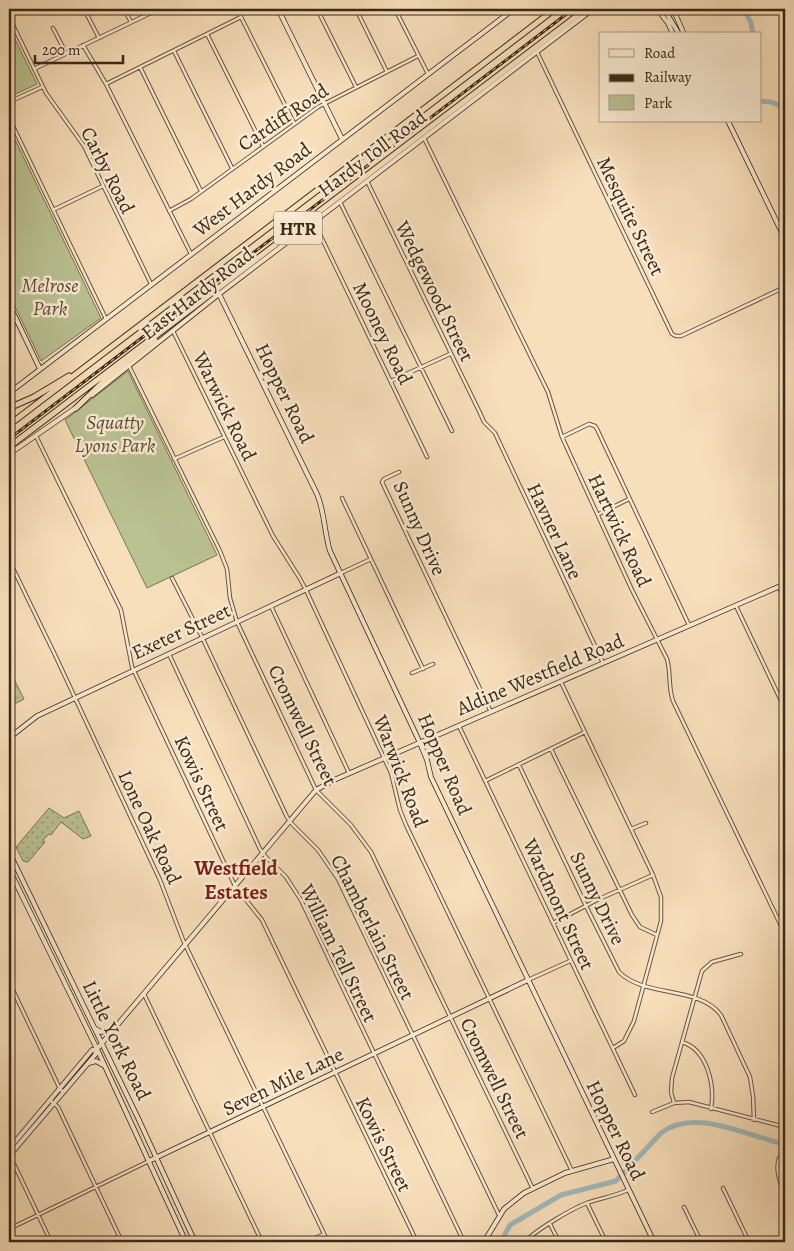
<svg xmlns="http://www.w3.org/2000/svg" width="794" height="1251" font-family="Alegreya,serif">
<defs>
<pattern id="grass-dots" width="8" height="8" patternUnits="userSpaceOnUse" patternTransform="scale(1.25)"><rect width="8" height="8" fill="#bac292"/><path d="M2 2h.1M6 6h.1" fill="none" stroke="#989e76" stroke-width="1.8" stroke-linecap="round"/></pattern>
</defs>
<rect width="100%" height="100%" fill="#f8dfbb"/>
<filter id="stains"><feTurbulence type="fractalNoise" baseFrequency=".004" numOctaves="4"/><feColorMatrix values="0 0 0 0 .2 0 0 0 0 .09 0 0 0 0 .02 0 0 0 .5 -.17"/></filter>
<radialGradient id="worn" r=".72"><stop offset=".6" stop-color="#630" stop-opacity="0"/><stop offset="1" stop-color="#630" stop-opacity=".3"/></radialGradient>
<path fill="url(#grass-dots)" stroke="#7a7655" d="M9,669l15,30 -15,8z
M49,808l15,10 15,-7 12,25 -8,3 -22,-17 -10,13 -2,-1 -6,6 2,2 -17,20 -5,-1 -7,-14z"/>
<path fill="#bac292" stroke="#7a7655" d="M9,27l28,57 -28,13z
M9,127l92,191 -60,43 -32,-67z
M128,371l89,184 -70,33 -82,-168z"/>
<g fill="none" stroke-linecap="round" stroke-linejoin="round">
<path stroke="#a2babb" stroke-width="5" d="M744,9l7,14 2,11
M760,101l11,1 14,6
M501,1242l9,-17 51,-30 55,-14 45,-48c34,-26 87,4 124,11"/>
<defs>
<path id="street" d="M84,9l15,29
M124,9l7,13
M237,9l57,114
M317,9l39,78
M356,9l31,63
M395,9l33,65
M9,17l37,76 38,53 67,138
M53,28l13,25
M207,34l56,112
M83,45l23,39 85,170
M174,51l58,117
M537,52l135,282 4,2h5l104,-49
M140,67l61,124
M34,69l125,-60
M106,84l135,-67
M9,102l33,-15
M9,118l97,201
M424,138l124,254 14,45 70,153 35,69c4,13 1,28 6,42l112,233
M367,181l113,232 4,9 11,11 108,230
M340,202l112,229
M53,210l50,-24
M169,211l22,-12 127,-92 100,-51
M314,222l113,235
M173,331l100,205 26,41 7,13 85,183 9,37 6,15 166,346
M129,366l91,185 7,18 3,29 7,24 79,168 35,35 20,27 162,337
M391,381l59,-27
M36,436l85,174 11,57 3,6 100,213 27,34 155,322
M562,437l27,-13 6,2 2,3 92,196
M174,459l50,-22
M399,472l-15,7 -2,3 109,230
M342,498l81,171
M599,514l30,-15
M9,560l47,97 104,223 23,60 145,302
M341,573l30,-14
M172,578l29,57 86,182 5,7 26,26 20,29 161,336
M779,587l6,14
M271,606l78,167
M736,606l49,103
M169,654l91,195 5,7 21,21 15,23 163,342
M412,673l21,-9
M561,682l92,193 8,22v24l-27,100 -10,20 -11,7
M459,726l176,369
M551,749l81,166 8,12 17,8
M519,765l67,141 33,66c26,26 79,13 102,43l29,62 3,19 1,24
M485,781l100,-49
M631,829l15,-6
M553,923l46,-24 54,-24
M528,980l42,-19
M10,984l50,105 3,3
M144,994l118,248
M682,1042c26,8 33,44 29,67
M50,1100l8,7 64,135
M674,1103l-3,-11 1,-14 30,-107 10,-9 29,-8
M652,1112l22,-9 15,-1 96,25
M785,1156l-6,2c-4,12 1,25 6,37
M9,1157l5,7 37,78
M723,1188l26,54
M587,1203l19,39
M684,1207l17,35
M550,1224l9,18
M9,1229l140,-68
M307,1242l17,-8
M525,1242c9,-11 48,-34 62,-39 14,-5 28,-7 41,-13"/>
<path id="secondary" d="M278,9l64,130
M657,9l11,14 5,11
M664,9l15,25
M673,9l11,25
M728,121l57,118
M219,294l98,200c8,19 7,38 13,57l90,192 7,17 4,17 223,465
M9,304l31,65
M9,393l505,-384
M92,395l127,-101 374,-285
M9,454l68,-47
M9,738l28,-22 304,-143
M9,852l129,266 57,124
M9,869l88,180 89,193
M96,1029l5,3 11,-2
M89,1063l7,-2 7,4
M9,1149l83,-99 5,-1
M9,1156l86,-101 2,-6 219,-259 18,-10 451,-196
M149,1161l379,-181
M484,1242l20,-33 20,-16 41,-20 49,-14"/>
<path id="highway" d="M9,408l25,-11 35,-21
M76,408l28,-27 51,-41
M9,425l546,-416
M9,447l577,-438"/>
</defs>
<use href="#street" stroke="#695641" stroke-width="4.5"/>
<use href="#secondary" stroke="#392918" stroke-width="5.5"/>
<use href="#highway" stroke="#392918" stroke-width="7"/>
<use href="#street" stroke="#faead3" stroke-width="2.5"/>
<use href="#secondary" stroke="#faead3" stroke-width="4"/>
<use href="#highway" stroke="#f8dfbb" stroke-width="5"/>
<defs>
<path id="rail" d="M9,439l564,-430"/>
</defs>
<use href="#rail" stroke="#392918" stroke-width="3"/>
<use href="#rail" stroke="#faead3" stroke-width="1" stroke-dasharray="4" stroke-linecap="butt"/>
</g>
<g text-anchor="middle" stroke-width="5" stroke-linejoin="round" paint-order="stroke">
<rect fill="#faead3" stroke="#736350" stroke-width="1" x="274" y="211.5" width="48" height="33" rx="4"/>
<g font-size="19" font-weight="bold" fill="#392918">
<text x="298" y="235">HTR</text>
</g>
<g font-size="20" fill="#392918" stroke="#faead3">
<text transform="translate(283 117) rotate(-34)" y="7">Cardiff Road</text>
<text transform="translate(372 153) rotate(-37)" y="7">Hardy Toll Road</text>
<text transform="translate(108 170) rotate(63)" y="7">Carby Road</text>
<text transform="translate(252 189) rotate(-37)" y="7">West Hardy Road</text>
<text transform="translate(631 216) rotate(64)" y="7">Mesquite Street</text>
<text transform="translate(435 291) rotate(64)" y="7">Wedgewood Street</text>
<text transform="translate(197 293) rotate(-38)" y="7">East Hardy Road</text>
<text transform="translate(383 333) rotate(64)" y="7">Mooney Road</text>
<text transform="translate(285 393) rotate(64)" y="7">Hopper Road</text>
<text transform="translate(225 406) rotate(64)" y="7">Warwick Road</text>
<text transform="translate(420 528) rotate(66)" y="7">Sunny Drive</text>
<text transform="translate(620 530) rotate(65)" y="7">Hartwick Road</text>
<text transform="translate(555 531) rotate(65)" y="7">Havner Lane</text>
<text transform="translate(181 631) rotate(-25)" y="7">Exeter Street</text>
<text transform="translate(540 674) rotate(-23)" y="7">Aldine Westfield Road</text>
<text transform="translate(303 725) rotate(64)" y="7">Cromwell Street</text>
<text transform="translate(445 764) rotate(67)" y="7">Hopper Road</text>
<text transform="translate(401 771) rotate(69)" y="7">Warwick Road</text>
<text transform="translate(202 783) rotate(65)" y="7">Kowis Street</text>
<text transform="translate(150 827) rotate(65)" y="7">Lone Oak Road</text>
<text transform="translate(598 898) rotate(64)" y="7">Sunny Drive</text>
<text transform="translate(559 904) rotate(65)" y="7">Wardmont Street</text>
<text transform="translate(373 927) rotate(63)" y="7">Chamberlain Street</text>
<text transform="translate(339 953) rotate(64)" y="7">William Tell Street</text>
<text transform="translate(117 1040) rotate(64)" y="7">Little York Road</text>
<text transform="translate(495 1078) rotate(64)" y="7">Cromwell Street</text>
<text transform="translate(283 1081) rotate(-26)" y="7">Seven Mile Lane</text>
<text transform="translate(616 1130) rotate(64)" y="7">Hopper Road</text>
<text transform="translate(384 1144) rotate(64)" y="7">Kowis Street</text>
</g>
<g font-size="20" font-style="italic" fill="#594f36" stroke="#faead3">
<text x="50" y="292">Melrose<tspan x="50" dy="23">Park</tspan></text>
<text x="115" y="429">Squatty<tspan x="115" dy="23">Lyons Park</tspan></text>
</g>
<g font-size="21" font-weight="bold" fill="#7a1f14" stroke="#faead3">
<text x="236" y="875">Westfield<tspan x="236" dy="24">Estates</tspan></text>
</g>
</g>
<rect width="794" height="1251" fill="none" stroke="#f8dfbb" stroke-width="30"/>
<rect x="10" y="10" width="774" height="1231" fill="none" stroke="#392918" stroke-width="2.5"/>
<rect x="15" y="15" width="764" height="1221" fill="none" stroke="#392918"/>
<rect x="599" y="32" width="162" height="90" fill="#faead3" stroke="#ad9d88"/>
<rect x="609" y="49" width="25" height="8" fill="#faead3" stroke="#ad9d88"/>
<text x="644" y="58" font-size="15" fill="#392918">Road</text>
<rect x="609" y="74" width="25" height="8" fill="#392918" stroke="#ad9d88"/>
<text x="644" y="82" font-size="15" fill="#392918">Railway</text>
<rect x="609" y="95" width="25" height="15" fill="#bac292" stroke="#ad9d88"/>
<text x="644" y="108" font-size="15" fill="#392918">Park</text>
<path d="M35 55v8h88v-8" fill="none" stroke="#392918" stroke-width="2.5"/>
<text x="42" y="55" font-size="15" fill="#392918" stroke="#faead3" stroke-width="4" paint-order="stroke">200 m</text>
<rect width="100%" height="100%" filter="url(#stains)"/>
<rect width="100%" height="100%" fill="url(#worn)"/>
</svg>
